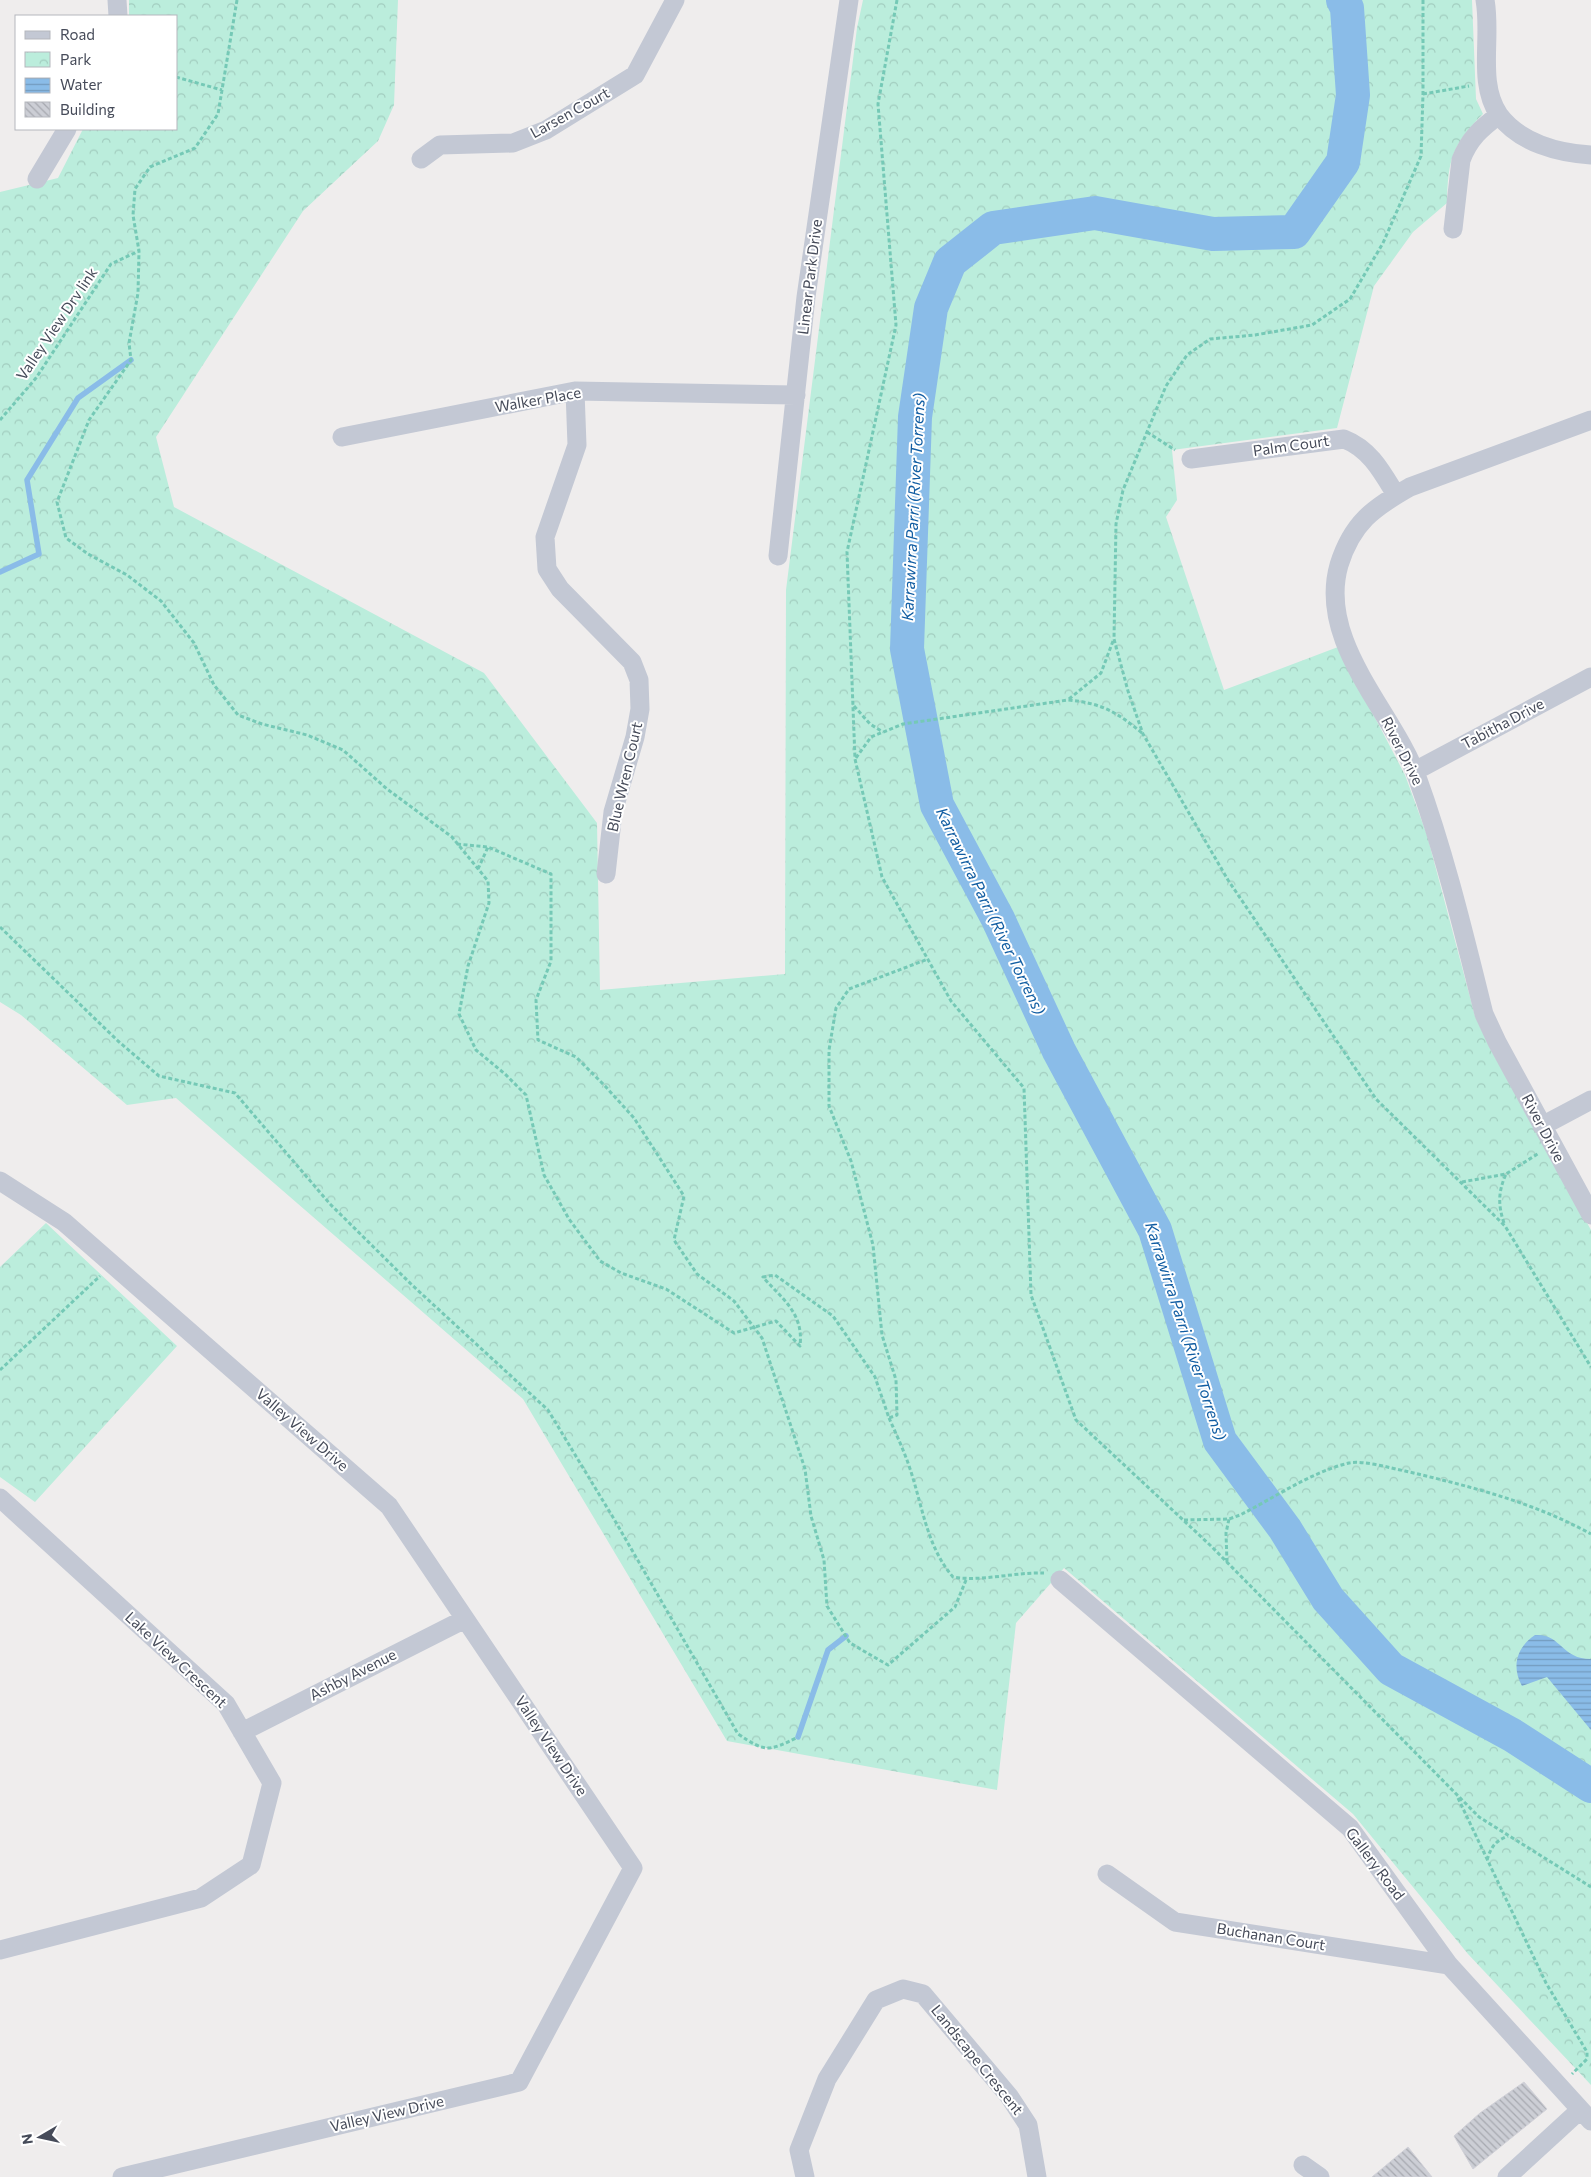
<svg xmlns="http://www.w3.org/2000/svg" width="1591" height="2177" font-family="Commissioner,sans-serif">
<defs>
<pattern id="park-crowns" width="20" height="18" patternUnits="userSpaceOnUse" patternTransform="scale(1.25)"><rect width="20" height="18" fill="#bbeddc"/><path d="M2 6a3 3 0 1 1 6 0M12 15a3 3 0 1 1 6 0" fill="none" stroke="#a2cdbf"/></pattern>
<pattern id="water-rules" width="6" height="5" patternUnits="userSpaceOnUse" patternTransform="scale(1.25)"><rect width="6" height="5" fill="#8abce8"/><path d="M0 2.5h6" fill="none" stroke="#739bbf"/></pattern>
<pattern id="building-back-hatch" width="6" height="6" patternUnits="userSpaceOnUse" patternTransform="scale(1.25)"><rect width="6" height="6" fill="#ccced5"/><path d="M-1 5l2 2M0 0l6 6M5-1l2 2" fill="none" stroke="#a7a9b0"/></pattern>
</defs>
<rect width="100%" height="100%" fill="#efeded"/>
<path fill="url(#park-crowns)" d="M129,0h269l-4,105 -16,36 -75,70 -147,226 18,70 310,166 113,150 3,167 185,-16 1,-384 71,-562 6,-28h609l4,99 7,15c-31,31 -35,45 -36,89l-34,29 -39,54 -37,142 -165,22 5,50 -11,17 58,173 114,-43 67,128 22,60 48,181 16,34 100,180v855l-123,-131 -115,-140 -289,-246 -48,55 -19,167 -270,-49 -204,-342 -347,-301 -49,7 -106,-90 -21,-13v-810l58,-14 25,-49h93v-113h-47z
M46,1223l131,123 -142,156 -35,-25v-210z"/>
<path fill="url(#water-rules)" d="M1535,1635c26,-2 26,24 56,24v71l-44,-53 -25,9c-11,-20 -5,-39 13,-51z"/>
<g fill="none" stroke-linecap="round" stroke-linejoin="round">
<path stroke="#8abce8" stroke-width="5.5" d="M0,572l39,-18 -12,-74 51,-82 53,-38
M798,1737l30,-87 18,-14"/>
<path stroke="#8abce8" stroke-width="34" d="M1343,0l4,8 6,87 -10,67 -49,70 -81,2 -118,-21 -102,15 -43,34 -19,46 -16,109 -8,232 30,156 61,114 61,132 96,179 65,211 65,88 43,70 63,70 121,66 79,51"/>
</g>
<path fill="url(#building-back-hatch)" stroke="#d1d1d8" d="M1524,2082l23,27 -74,60 -19,-33 26,-23z
M1408,2147l24,30h-60z"/>
<g fill="none" stroke-linecap="round" stroke-linejoin="round">
<path stroke="#75c9b6" stroke-width="3" stroke-dasharray="4 2.5" stroke-linecap="butt" d="M237,0l-19,114 -23,34 -45,19 -15,22 -2,26 6,36 -1,42 -9,50 2,17 -42,60 -32,82 9,36 22,16 39,21 34,26 33,42 20,42 24,30 24,9 45,11 36,15 44,39 65,48 36,44 1,22 -21,63 -9,48 17,36 29,24 21,21 18,80 25,44 31,42 21,12 45,16 68,44 42,-12 24,25c4,-33 -18,-47 -37,-69l12,-2 58,41 42,61 14,41 8,-3 -1,-35 -14,-45 -9,-90 -22,-84 -22,-55v-56l7,-42 13,-19 79,-30
M897,0l-19,104 18,221 -49,227 8,207 27,118 69,124 73,87 7,207 45,125 135,126 268,271 112,70
M1423,0v94l-2,62 -38,87 -33,56 -38,26 -57,10 -45,4 -23,16 -21,31 -43,104 -7,34 -2,115 14,52 15,43 85,146 148,219 129,127 86,141
M176,77l46,13
M1423,94l46,-8
M0,420l36,-42 75,-114 28,-13
M1147,432l28,18
M1069,699l32,-26 12,-32
M854,706l16,18 13,8
M856,758l15,-21 32,-13 165,-24c33,3 49,12 74,33
M457,844l31,3 63,27v87l-15,39 2,40 38,17 29,29 29,32 50,78 -10,44 23,34 37,27 28,37 43,131 6,47 13,44 3,46 23,37 38,22 67,-58 11,-27
M478,869l10,-22
M0,927l118,114 41,35 76,17 95,111 82,81 136,125 66,109 124,215c27,18 30,18 60,3
M1462,1182l44,-8 33,-21
M1504,1223c-6,-18 -6,-31 2,-49
M0,1370l100,-94
M889,1418c8,18 17,37 23,57 11,35 16,73 41,102 29,5 61,-5 91,-4
M1184,1520l45,-1 11,-4c34,-17 71,-43 109,-52 14,-3 41,5 56,8 64,15 128,31 186,63
M1227,1562l-1,-29 3,-14
M1458,1798l88,185 41,69v7l-15,15
M1487,1860c4,-13 8,-19 21,-24"/>
<path stroke="#c3c8d4" stroke-width="19" d="M117,0l1,16
M1499,115c21,28 59,38 92,40
M421,159l19,-14 73,-2 33,-13 89,-55 40,-75
M37,179l30,-50
M1453,229l8,-69c8,-21 20,-32 38,-45 -22,-32 -7,-78 -14,-115
M575,391l2,54 -32,92 2,32 13,20 72,73 7,18 1,29 -5,28 -22,75 -7,62
M1591,420l-181,67c-37,21 -58,36 -71,78 -22,77 53,145 78,212 28,77 47,157 67,237l13,28 94,173
M342,437l233,-46 221,4
M1191,459l153,-20c26,10 38,33 52,56
M778,556l28,-259 43,-297
M1415,771l176,-94
M1542,1126l49,-26
M0,1181l64,41 325,284 244,362 -114,214 -397,95
M0,1498l226,206 46,79 -21,82 -50,33 -201,52
M1060,1580l290,248 99,137 142,156
M242,1732l223,-113
M1107,1874l68,48 274,43
M1303,2165l17,12
M805,2177l-6,-27 28,-71 49,-79 27,-11 20,5 86,102 19,29 9,52
M1507,2177l73,-67"/>
</g>
<g text-anchor="middle" stroke-width="4" stroke-linejoin="round" paint-order="stroke">
<g font-size="15" fill="#464b59" stroke="#fff">
<text transform="translate(570 113) rotate(-29)" y="5">Larsen Court</text>
<text transform="translate(810 277) rotate(-83)" y="5">Linear Park Drive</text>
<text transform="translate(57 324) rotate(-56)" y="5">Valley View Drv link</text>
<text transform="translate(538 400) rotate(-10)" y="5">Walker Place</text>
<text transform="translate(1291 446) rotate(-8)" y="5">Palm Court</text>
<text transform="translate(1503 724) rotate(-28)" y="5">Tabitha Drive</text>
<text transform="translate(1402 751) rotate(63)" y="5">River Drive</text>
<text transform="translate(625 777) rotate(-77)" y="5">Blue Wren Court</text>
<text transform="translate(1543 1128) rotate(62)" y="5">River Drive</text>
<text transform="translate(302 1430) rotate(41)" y="5">Valley View Drive</text>
<text transform="translate(176 1660) rotate(43)" y="5">Lake View Crescent</text>
<text transform="translate(353 1675) rotate(-27)" y="5">Ashby Avenue</text>
<text transform="translate(551 1746) rotate(56)" y="5">Valley View Drive</text>
<text transform="translate(1375 1864) rotate(53)" y="5">Gallery Road</text>
<text transform="translate(1271 1937) rotate(9)" y="5">Buchanan Court</text>
<text transform="translate(977 2060) rotate(51)" y="5">Landscape Crescent</text>
<text transform="translate(387 2114) rotate(-13)" y="5">Valley View Drive</text>
</g>
<g font-size="16" font-style="italic" fill="#115da2" stroke="#fff">
<text transform="translate(913 507) rotate(-87)" y="6">Karrawirra Parri (River Torrens)</text>
<text transform="translate(991 911) rotate(64)" y="6">Karrawirra Parri (River Torrens)</text>
<text transform="translate(1186 1331) rotate(72)" y="6">Karrawirra Parri (River Torrens)</text>
</g>
</g>
<rect x="15" y="15" width="162" height="115" fill="#ffffff" stroke="#b5b7bd"/>
<rect x="25" y="31" width="25" height="8" fill="#c3c8d4" stroke="#b5b7bd"/>
<text x="60" y="40" font-size="15" fill="#464b59">Road</text>
<rect x="25" y="52" width="25" height="15" fill="url(#park-crowns)" stroke="#b5b7bd"/>
<text x="60" y="65" font-size="15" fill="#464b59">Park</text>
<rect x="25" y="78" width="25" height="15" fill="url(#water-rules)" stroke="#b5b7bd"/>
<text x="60" y="90" font-size="15" fill="#464b59">Water</text>
<rect x="25" y="102" width="25" height="15" fill="url(#building-back-hatch)" stroke="#b5b7bd"/>
<text x="60" y="115" font-size="15" fill="#464b59">Building</text>
<g transform="translate(40 2137) rotate(261)" stroke="#ffffff" stroke-width="4" paint-order="stroke">
<path d="M0-4L9 19L0 12L-9 19Z" fill="#464b59"/>
<text y="-8" font-size="14" font-weight="bold" text-anchor="middle" fill="#464b59">N</text>
</g>
</svg>
